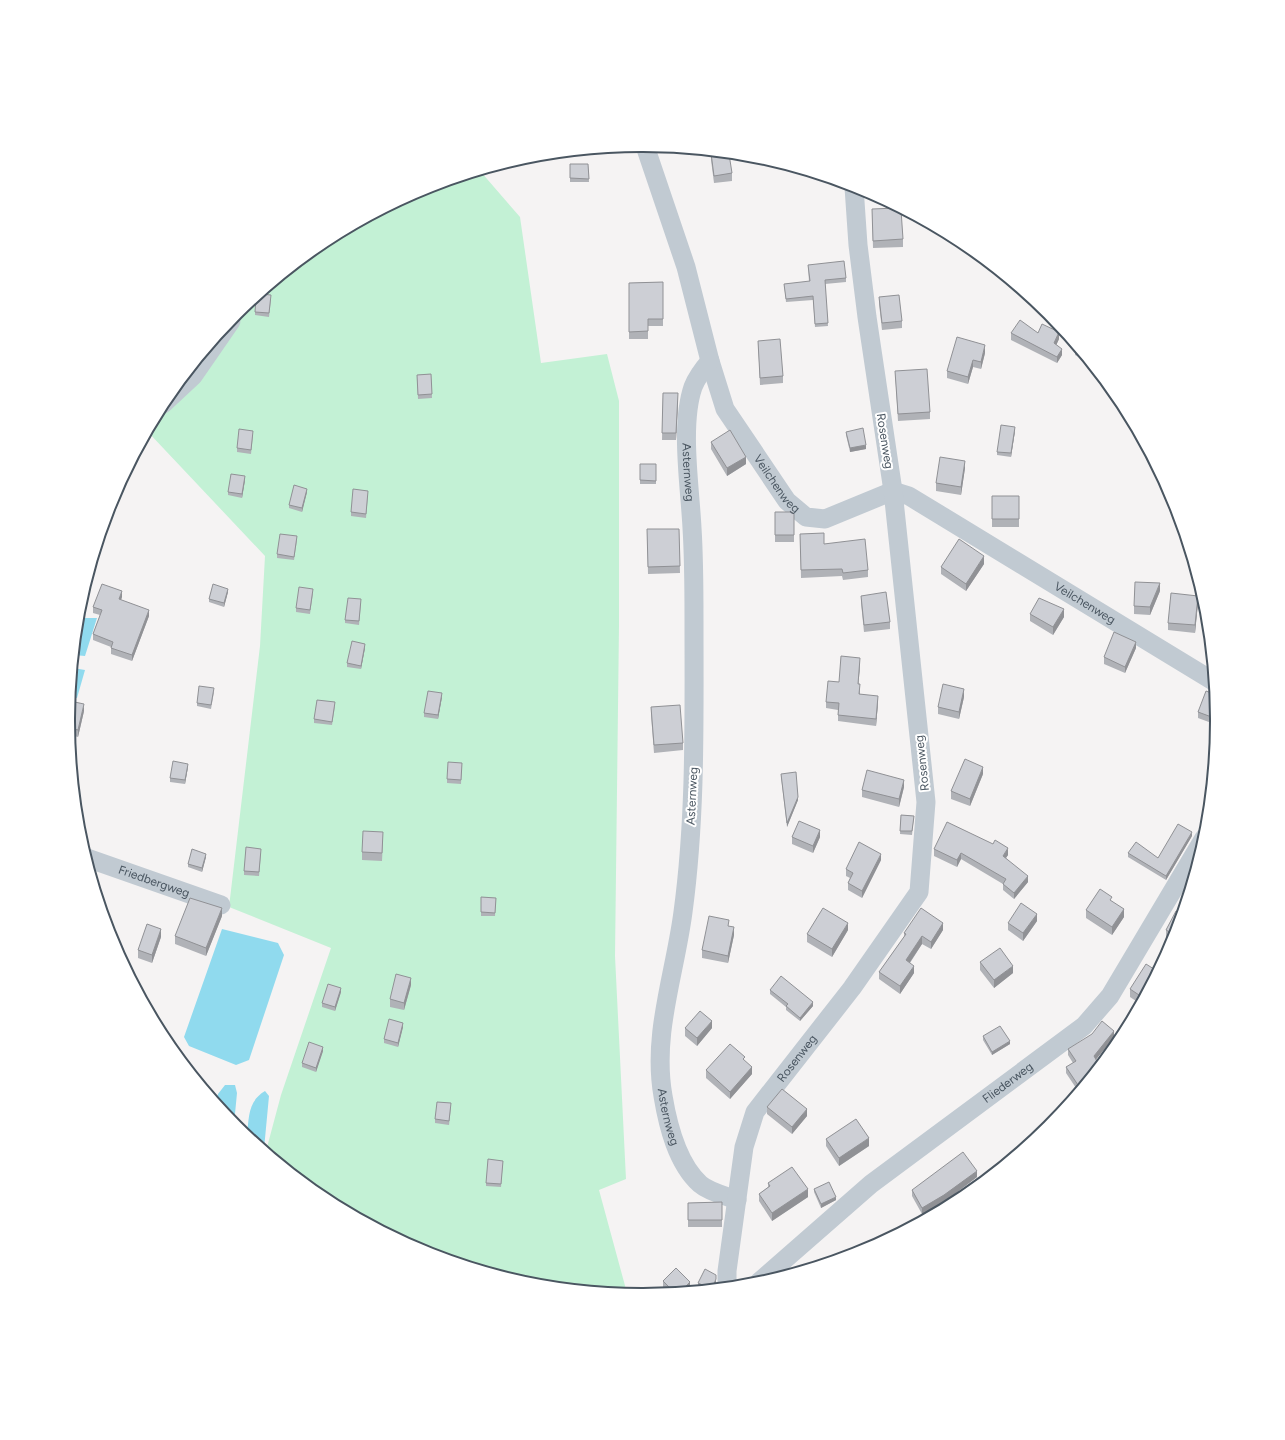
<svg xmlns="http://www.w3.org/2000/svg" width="1285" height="1440" font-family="Figtree,sans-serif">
<rect width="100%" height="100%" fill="#f5f3f3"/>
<path fill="#c3f1d5" d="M481,172l39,45 21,146 66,-9 12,47v224l-4,331 11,223 -27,11 28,103 -97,-10 -108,-32 -99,-53 -57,-47 15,-56 50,-147 -102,-41 31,-261 5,-90 -117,-124 15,-28 73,-90 88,-72 99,-53z"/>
<path fill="#90daee" d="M84,618h13l-12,38 -11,-1 4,-36z
M73,668l12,2 -8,28 -7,-1z
M222,929l56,14 6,12 -35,105 -13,5 -47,-19 -5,-9z
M225,1085h10l2,8 -3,31 -18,-22 2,-8z
M265,1091l4,5 -5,53 -17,-14c2,-18 1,-34 18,-44z"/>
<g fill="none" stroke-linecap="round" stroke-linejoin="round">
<g stroke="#c1cad2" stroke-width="19">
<path id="s1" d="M645,146l41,121 24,94 15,48 62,92 19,16 19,2 68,-28 16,5 304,185"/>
<path id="s2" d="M710,361c-7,8 -13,16 -17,26 -13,38 -3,100 -1,141 2,31 2,62 2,93 0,97 2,195 -11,291 -8,62 -31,122 -20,184 5,30 14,67 37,88 9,8 26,12 37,16"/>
<path d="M163,404l30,-28 38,-55"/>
<path id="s3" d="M87,858l134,47"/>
<path id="s4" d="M759,1282l112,-98 213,-158 26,-30 94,-158"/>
<path id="s5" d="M727,1286v-15l17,-124 11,-35 97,-124 67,-96 7,-90 -33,-311 -26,-174 -9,-72 -4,-58"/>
</g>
</g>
<path fill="#b0b2b7" d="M711,153l21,20v8l-18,2 -3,-23z
M570,164h18l1,18h-19z
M818,176l8,2 -8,1z
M872,209l31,30v8l-30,1z
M808,265l38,13v4l-21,2 3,42 -13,1 -2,-27 -27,2 -2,-18 25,-2z
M663,282v44h-15v13h-19v-56z
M879,297l23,24v7l-20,2 -3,-26z
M271,299l-2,18 -14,-2v-3z
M1011,333h27l21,6 -3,6 6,10 -5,8 -46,-23z
M758,341l25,35v7l-23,2z
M1077,348l12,14 -14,-7v-4z
M985,353l-4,16 -8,-2 -5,17 -21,-6v-7z
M895,371l35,41v7l-32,2z
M431,374l1,24 -14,1 -1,-24z
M663,393l15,8 -2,39h-14z
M1015,431l-4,26 -14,-2v-3z
M846,432l20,17 -16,3 -4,-17z
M253,435l-2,19 -14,-2v-4z
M711,442l35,22 -19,12 -16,-27z
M640,464h16v20h-16z
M965,468l-4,27 -25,-4v-8z
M245,480l-3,18 -14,-3v-3z
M307,492l-5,20 -13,-4v-3z
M368,495l-2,23 -15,-2v-4z
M992,496h27v31h-27z
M775,512l19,2v28h-19z
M647,529h32l1,44 -32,1z
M800,534l24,10 44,26v7l-25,3 -1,-4 -41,2z
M297,540l-3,20 -17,-2v-4z
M984,564l-18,27 -25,-17v-7z
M1160,591l-10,24 -16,-1v-8z
M228,592l-4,15 -15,-5v-3z
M313,593l-3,21 -14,-2v-4z
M861,596l29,26v7l-26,3 -3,-29z
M122,597l-1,3 28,16 -17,45 -21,-7v-7l-18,-7v-6l7,-19 -7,-2v-6z
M361,603l-2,22 -14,-2v-3z
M1198,603l-3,30 -27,-3v-7z
M1030,614l34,3 -11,18 -23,-14z
M365,648l-4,21 -14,-2v-4z
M1136,648l-11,25 -21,-9v-7z
M860,665l-2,19 2,7v3l18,9 -2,23 -38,-5v-11l-12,-2v-6l13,-20z
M214,692l-3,17 -14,-3v-3z
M1214,694l3,26v5l-19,-7v-6z
M442,697l-4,22 -14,-2v-4z
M964,697l-5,22 -21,-5v-7z
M335,706l-3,19 -18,-2v-4z
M651,707l32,36v7l-29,3 -3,-38z
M84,711l-6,26 -8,-2 -2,-15z
M462,763l-1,21 -14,-1v-4z
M188,767l-3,17 -15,-2v-4z
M781,774l17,26 -11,27 -6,-50z
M983,774l-13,32 -19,-7v-8z
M904,787l-5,20 -37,-10v-7z
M901,815l13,1 -2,19 -12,-1z
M1192,836l-26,44 -38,-23v-4l30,5z
M792,837h28l-7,16 -21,-9z
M383,840l-1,21 -20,-1v-8z
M934,849l74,6 -2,3 22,24 -14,17 -11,-9v-6l-42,-25 -4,8 -23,-11z
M261,853l-2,23 -15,-1v-4z
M206,857l-4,15 -14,-5v-3z
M881,860l-19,38 -14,-8v-7l2,-5 -4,-2v-7z
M481,897l15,1 -1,18h-14z
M1112,901l12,16 -12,18 -26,-17v-8z
M1181,913l-8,27v1l-7,-3v-8z
M222,916l-16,40 -31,-12v-8z
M1037,921l-14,20 -15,-11v-7z
M729,926l5,9 -6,28 -26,-5v-8z
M848,930l-16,27 -25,-15v-8z
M943,930l-12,19 -9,-5 -12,19 4,10 -14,21 -21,-15v-7l25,-35v-4z
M161,937l-9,26 -14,-5v-8z
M980,962l33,11 -19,15 -14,-18z
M1157,971l-18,32 -9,-6v-8z
M411,985l-7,25 -14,-3v-8z
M770,990l43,16 -13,15 -14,-11v-3l-16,-13z
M341,992l-6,19 -13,-4v-4z
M403,1027l-5,20 -14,-4v-4z
M685,1028h27l-15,18 -12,-10z
M983,1036l27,8 -18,11 -9,-15z
M1114,1037l-18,22 3,6 -21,26 -12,-18v-6l7,-4 -5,-8v-6z
M323,1051l-7,21 -14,-5v-4z
M745,1061l7,13 -22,25 -24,-21v-8z
M451,1107l-2,18 -14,-2v-4z
M767,1107l40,9 -15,18 -25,-20z
M826,1139l43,7 -30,20 -13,-20z
M503,1161l-2,26 -15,-1v-3z
M977,1177l-33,25 -22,12 -10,-18v-6z
M768,1183l40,14 -36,24 -13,-20v-7l9,-7z
M814,1189l22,11 -15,8 -7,-16z
M722,1202v25h-34v-24z
M663,1281l27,9 -24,2 -3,-4z
M698,1283h18l-2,4 -11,2 -5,-3z"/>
<path fill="#909195" d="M1059,332v7l-5,11v-7z
M985,345v8l-4,16v-7z
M1062,349v6l-5,8v-6z
M973,360v7l-5,17v-7z
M678,393v8l-2,39v-7z
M1015,427v4l-4,26v-4z
M866,445v4l-16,3v-4z
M746,457v7l-19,12v-8z
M965,461v7l-4,27v-8z
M245,476v4l-3,18v-4z
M307,489v3l-5,20v-4z
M111,515v7l-10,19v-4l2,-7z
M984,556v8l-18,27v-7z
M1160,583v8l-10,24v-8z
M228,589v3l-4,15v-4z
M122,591v6l-3,8v-6z
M1198,596v7l-3,30v-8z
M1064,609v8l-11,18v-8z
M149,610v6l-17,45v-6z
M1136,642v6l-11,25v-6z
M365,644v4l-4,21v-3z
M860,658v7l-2,25v-6z
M964,689v8l-5,22v-7z
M442,693v4l-4,22v-4z
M878,696v7l-2,23v-7z
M84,704v7l-6,26v-7z
M188,764v3l-3,17v-4z
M983,767v7l-13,32v-7z
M904,780v7l-5,20v-8z
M798,797v3l-11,27v-4z
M820,830v7l-7,16v-7z
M1192,832v4l-26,44v-4z
M1008,848v7l-5,7v-6z
M961,853v6l-4,8v-7z
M206,854v3l-4,15v-4z
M881,854v6l-19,38v-7z
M1028,876v6l-14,17v-6z
M222,908v8l-16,40v-8z
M1124,909v8l-12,18v-8z
M1037,914v7l-14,20v-8z
M848,923v7l-16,27v-8z
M943,923v7l-12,19v-7z
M734,927v8l-6,28v-7z
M161,929v8l-9,26v-8z
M922,936v8l-16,24v-8z
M914,966v7l-14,21v-8z
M1013,966v7l-19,15v-8z
M411,978v7l-7,25v-7z
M341,988v4l-6,19v-4z
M813,1002v4l-13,15v-3z
M712,1021v7l-15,18v-8z
M403,1023v4l-5,20v-4z
M1114,1031v6l-20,25v-6z
M1010,1041v3l-18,11v-3z
M323,1047v4l-7,21v-4z
M752,1067v7l-22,25v-7z
M807,1109v7l-15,18v-7z
M869,1138v8l-30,20v-8z
M977,1171v6l-33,25 -22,12v-6z
M808,1189v8l-36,24v-8z
M836,1197v3l-15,8v-4z
M716,1279v4l-2,4 -2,1z
M690,1282v8l-9,1z"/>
<path fill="#cdcfd5" stroke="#909195" d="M712,152l17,2 3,19 -18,3 -3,-23z
M570,164h18l1,15 -19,-1z
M897,208l4,2 2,29 -30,2 -1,-32z
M844,261l2,17 -21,2 3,43 -13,1 -2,-28 -27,3 -2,-15 26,-3 -2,-16z
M663,282v37h-15v12l-19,1v-49z
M261,294l10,1 -2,18 -14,-1 1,-14z
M899,295l3,26 -20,2 -3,-26z
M1020,320l18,13 4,-9 17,8 -5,11 8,6 -5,8 -46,-24z
M957,337l28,8 -4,17 -8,-2 -5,17 -21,-6z
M780,339l3,37 -23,2 -2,-37z
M1077,348l6,8 -8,-5z
M927,369l3,43 -32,2 -3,-43z
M431,374l1,20 -14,1 -1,-20z
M663,393h15l-2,40h-14z
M1001,425l14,2 -4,26 -14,-1z
M863,428l3,17 -16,3 -4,-16z
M239,429l14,2 -2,19 -14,-2z
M730,430l16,27 -19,11 -16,-26z
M940,457l25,4 -4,26 -25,-4z
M640,464h16v17l-16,-1z
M231,474l14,2 -3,18 -14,-2z
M294,485l13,4 -5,19 -13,-3z
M353,489l15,2 -2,23 -15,-2z
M992,496h27v23h-27z
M775,512h17l2,2v21h-19z
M108,513l3,2 -8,15z
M647,529h32l1,37 -32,1z
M824,533v11l41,-5 3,31 -25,3 -1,-4 -41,1 -1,-36z
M280,534l17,2 -3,21 -17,-3z
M959,539l25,17 -18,28 -25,-17z
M1135,582l25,1 -10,24 -16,-1z
M102,584l20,7 -3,8 30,11 -17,45 -21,-7 2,-6 -20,-8 9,-24 -9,-3z
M213,584l15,5 -4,14 -15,-4z
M299,587l14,2 -3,21 -14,-2z
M886,592l4,30 -26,3 -3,-29z
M1171,593l27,3 -3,29 -27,-2z
M348,598l13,1 -2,22 -14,-1z
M1039,598l25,11 -11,18 -23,-13z
M1114,632l22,10 -11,25 -21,-10z
M352,641l13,3 -4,22 -14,-3z
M841,656l19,2 -2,26h2l-1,10 19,2 -2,23 -38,-4 1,-12 -13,-1 2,-21 11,1z
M943,684l21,5 -5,23 -21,-5z
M199,686l15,2 -3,17 -14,-2z
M428,691l14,2 -4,22 -14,-2z
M1206,691l8,3 3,25 -19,-7z
M317,700l18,2 -3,20 -18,-3z
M70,701l14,3 -6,26 -9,-2 -1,-8z
M680,705l3,38 -29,2 -3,-38z
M965,759l18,8 -13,32 -19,-8z
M173,761l15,3 -3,16 -15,-2z
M448,762l14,1 -1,17 -14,-1z
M867,770l37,10 -5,19 -37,-9z
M796,772l2,25 -11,26 -6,-49z
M901,815l13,1 -2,15h-12z
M799,821l21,9 -7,16 -21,-9z
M947,822l46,22 2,-4 13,8 -5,8 25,20 -14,17 -11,-9 3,-5 -45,-26 -4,7 -23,-11z
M1178,824l14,8 -26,44 -38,-23 8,-11 22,16z
M363,831l20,1 -1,21 -20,-1z
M859,842l22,12 -19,37 -14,-8 5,-10 -7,-4z
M246,847l15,2 -2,23 -15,-1z
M192,849l14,5 -4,14 -14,-4z
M1100,889l12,8 -2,3 14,9 -12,18 -26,-17z
M481,897l15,1 -1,15 -14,-1z
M190,898l32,10 -16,40 -31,-12z
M1021,903l16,11 -14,19 -15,-10z
M823,908l25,15 -16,26 -25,-15z
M921,908l22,15 -12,19 -9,-6 -16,24 8,6 -14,20 -21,-14 27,-38 -2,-1z
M1176,911l5,2 -6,22 -9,-5z
M709,916l20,4 -1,6 6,1 -6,29 -26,-6z
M147,924l14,5 -9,26 -14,-5z
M1000,948l13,18 -19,14 -14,-18z
M1146,964l11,7 -15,26 -12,-8z
M396,974l15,4 -7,25 -14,-4z
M781,976l32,26 -13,16 -14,-12 2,-2 -18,-14z
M328,984l13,4 -6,19 -13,-4z
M700,1011l12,10 -15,17 -12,-10z
M389,1019l14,4 -5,20 -14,-4z
M1102,1021l12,10 -20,25 5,9 -19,23 -14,-21 10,-6 -8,-12 24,-15z
M1000,1026l10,15 -18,11 -9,-16z
M309,1042l14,5 -7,21 -14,-5z
M730,1044l15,13 -2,2 9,8 -22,25 -24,-22z
M782,1089l25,20 -15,18 -25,-20z
M437,1102l14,1 -2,18 -14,-2z
M856,1119l13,19 -30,20 -13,-19z
M963,1152l14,19 -33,24 -22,13 -10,-18z
M488,1159l15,2 -2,23 -15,-1z
M792,1167l16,22 -36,24 -13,-19 11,-8 -2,-3z
M829,1182l7,15 -15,7 -7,-15z
M722,1202v18h-34v-17z
M676,1268l14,14 -9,9h-8l-10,-10z
M705,1269l11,6v4l-4,9h-3l-11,-5z"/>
<g text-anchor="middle" stroke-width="4" stroke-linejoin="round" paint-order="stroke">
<g font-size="12" fill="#4a5661" stroke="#fff">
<text transform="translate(885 441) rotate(81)" y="4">Rosenweg</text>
<text dy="4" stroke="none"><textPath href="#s2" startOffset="117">Asternweg</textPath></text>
<text dy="4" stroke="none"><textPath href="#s1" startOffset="366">Veilchenweg</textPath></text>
<text dy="4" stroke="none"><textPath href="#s1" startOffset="726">Veilchenweg</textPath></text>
<text transform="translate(922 763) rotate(-96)" y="4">Rosenweg</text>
<text transform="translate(692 796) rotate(-87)" y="4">Asternweg</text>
<text dy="4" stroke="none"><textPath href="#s3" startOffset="71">Friedbergweg</textPath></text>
<text dy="4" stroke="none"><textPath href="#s5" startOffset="245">Rosenweg</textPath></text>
<text dy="4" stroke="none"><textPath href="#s4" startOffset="319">Fliederweg</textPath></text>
<text dy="4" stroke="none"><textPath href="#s2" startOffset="765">Asternweg</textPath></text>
</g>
</g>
<path d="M0 0H1285V1440H0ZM642 152H643A567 567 0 0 1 1210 719V721A567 567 0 0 1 643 1288H642A567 567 0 0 1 75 721V719A567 567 0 0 1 642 152Z" fill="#fff" fill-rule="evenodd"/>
<path fill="none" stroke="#4a5661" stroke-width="2" d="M642 152H643A567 567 0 0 1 1210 719V721A567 567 0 0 1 643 1288H642A567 567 0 0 1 75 721V719A567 567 0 0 1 642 152Z"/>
</svg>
